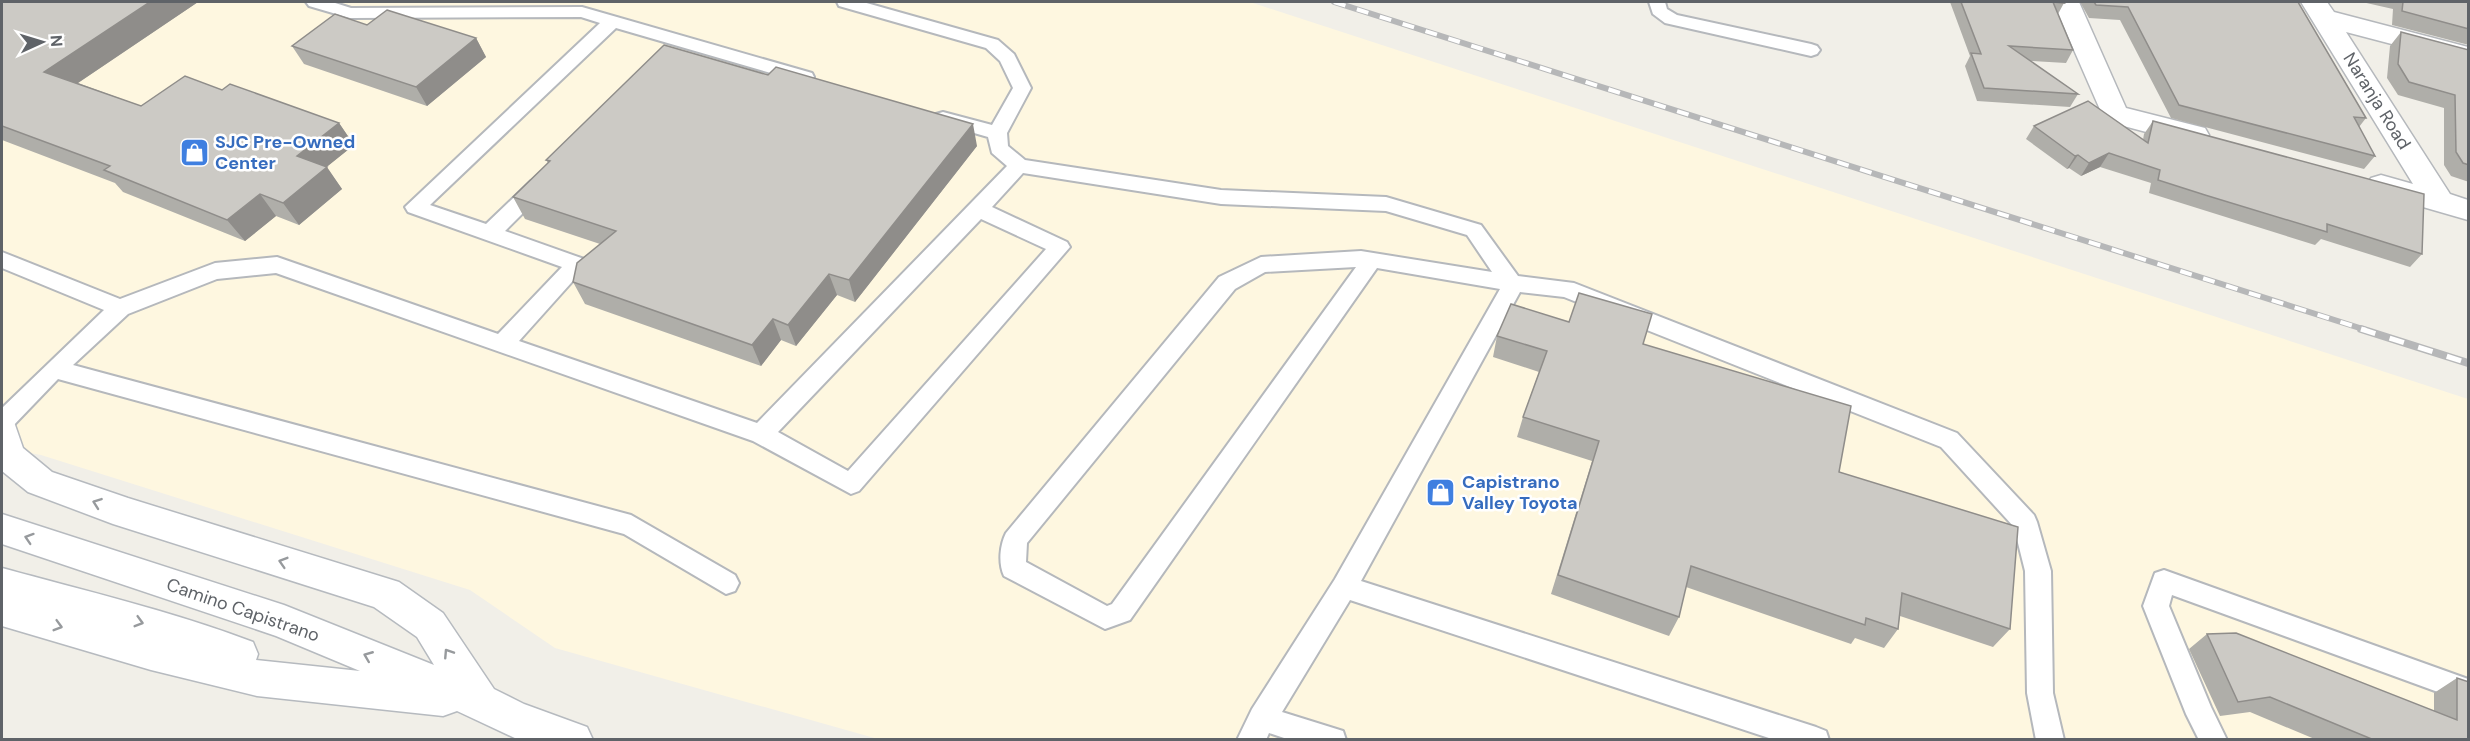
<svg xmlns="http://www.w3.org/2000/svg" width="2470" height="741" font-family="'DM Sans',sans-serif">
<rect width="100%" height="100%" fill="#f1efe8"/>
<path fill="#fef7e0" d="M2,2h1248l1218,397v340h-1590l-323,-91 -85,-58 -429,-135 -39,-7z"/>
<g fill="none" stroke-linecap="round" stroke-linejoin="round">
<defs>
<path id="lane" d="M306,2h26l19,6 231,-1 230,66 2,4 -2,4 -7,2 -189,-55 -186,177 56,19 45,-43 7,-2 7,2 3,5 -3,5 -40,40 79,28 4,5 -69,77 238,82 250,-257 -15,-13 -4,-16 -52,-15 -3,-4 3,-4 7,-2 49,13 21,-37 -13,-27 -14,-13 -147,-42 -2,-4h26l135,38 16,14 17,34 -24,45 1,13 17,14 196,30 165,7 95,28 37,51 56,7 383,150 77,82 3,7 14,49 2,122 11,47h-28l-9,-47 -2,-122 -11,-44 -73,-80 -377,-150 -44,-5 -159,289 455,146 10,4 3,9h-54l-425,-140 -68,112 61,19 3,9h-56l-21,-7 -3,7h-29l15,-31 83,-130 165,-290 -123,-21 -247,352 -25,9 -101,-53c-6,-13 -4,-31 2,-43l213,-256 42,-20 100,-6 131,21 -25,-37 -81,-24 -165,-7 -198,-31 -31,34 75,35 3,5 -211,244 -8,3 -98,-53 -477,-168 -59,6 -89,35 -55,51 558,150 104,60 4,8 -4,8 -9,3 -102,-60 -566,-155 -48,50 -8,2v-23l102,-98 -102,-42v-16l118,47 95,-36 62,-6 221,77 64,-67 -154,-55 -3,-5 195,-184 -19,-6 -231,1 -41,-12zM981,219l65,30 -198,222 -70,-39zM1356,267l-244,337 -5,2 -81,-44 1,-19 208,-254 30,-17z
M1649,2h16l2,7 10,6 134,29 6,2 3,4 -3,4 -6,2 -146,-33 -12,-9z
M2164,570l304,109v24l-296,-108 -3,11 42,101 16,33h-28l-13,-26 -43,-108 12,-33z"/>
<path id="street" d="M2053,2h26l47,106 79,20 4,7 -4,7 -10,3 -90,-24z
M2301,2h26l7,10 134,35v17l-122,-32 104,162 18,6v20l-97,-28 -5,-7 5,-7 10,-3 32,9z"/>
<path id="secondary" d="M2,418l12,4 9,26 29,24 76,26 271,84 44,31 51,76 30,15 63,23 6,13h-74l-62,-29 -14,5 -186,-20 -106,-26 -149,-44v-58c84,23 169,43 251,74l5,12 -2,6 104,11 -84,-35 -274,-92v-30l282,91 150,60 -17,-28 -43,-30 -261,-83 -85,-32 -26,-21z"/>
</defs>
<use href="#lane" stroke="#b5b8bc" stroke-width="4"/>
<use href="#street" stroke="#b5b8bc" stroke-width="3"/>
<use href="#secondary" stroke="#b6babf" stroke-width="3"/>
<use href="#lane" fill="#fff" fill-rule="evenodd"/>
<use href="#street" fill="#fff" fill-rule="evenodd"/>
<use href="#secondary" fill="#fff" fill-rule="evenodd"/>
<defs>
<path id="rail-far1" d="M1334,2l1032,328"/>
<path id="rail" d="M2361,329l107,34"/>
</defs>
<use href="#rail-far1" stroke="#b6b7b8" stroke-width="6"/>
<use href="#rail" stroke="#b6b7b8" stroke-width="8"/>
<use href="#rail-far1" stroke="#fff" stroke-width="4" stroke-dasharray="12" stroke-linecap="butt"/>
<use href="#rail" stroke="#fff" stroke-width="5" stroke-dasharray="15" stroke-linecap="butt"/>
</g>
<path fill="#afaea9" d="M2,2h196l-120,81 63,23 81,-16 117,33 15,22 -28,22 16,22 -43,36 -23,-9 -31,25 -122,-49 -8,-9 -113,-43z
M1950,2h113l1,1 -6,11 15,36 -7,13 -36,-2 48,33 -8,13 -93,-6 -12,-35 5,-10z
M2080,2h218l68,116 -7,9 16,29 -11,13 -193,-51 -51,-98 -31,-2z
M2362,2h107v43l-77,-20 1,-16z
M367,25l109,13 10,19 -59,49 -123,-42 -12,-18z
M2401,32l68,18v132l-18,-6 -7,-11v-57l-46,-13 -11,-17 3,-32z
M2153,121l269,133 -12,13 -89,-28 -6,6 -166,-52 2,-10 -51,-16 -19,9 -12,-8 -2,1 -41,-30 8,-13 109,14 1,-6z
M977,146l-122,156 -18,-7 -41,51 -15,-6 -20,26 -176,-62 -12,-22 27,-38 -75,-25 -12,-22 35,-34 -2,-3z
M1497,336l146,8 196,128 171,157 -17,18 -93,-31 -2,13 -14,19 -29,-10 -4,6 -165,-57 -7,30 -10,19 -118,-42 41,-133 -75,-24 6,-20 16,-45 -46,-15z
M2207,634l227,77v-18l23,-15 12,62h-152l-67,-28 -30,4 -31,-67z"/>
<path fill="#8f8d8a" d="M150,2h48l-135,91 -19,-21z
M476,38l10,19 -59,49 -11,-19z
M339,123l15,22 -41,33 -16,-22z
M973,124l4,22 -122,156 -6,-22z
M2109,153l-9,14 -19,9 8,-13z
M2078,155l-9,13 -2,1 8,-13z
M327,167l15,22 -43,36 -16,-22z
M260,194l16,22 -31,25 -18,-21z
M829,274l8,21 -41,51 -8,-21z
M773,319l8,21 -20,26 -9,-21z"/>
<path fill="#cccac5" stroke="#8f8d8a" stroke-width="1.5" d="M2,2h148l-106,70 97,34 44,-30 37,14 8,-6 109,39 -42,33 30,11 -44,36 -23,-9 -33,26 -123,-50 6,-4 -108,-40z
M1961,2h102l1,1 -11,-1 20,48 -64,-4 69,48 -94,-6 -13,-35 10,1z
M2094,2h204l68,116 -12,-1 21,39 -196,-51 -51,-98 -32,-2z
M2403,2h66v27l-67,-18z
M387,10l89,28 -60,49 -124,-41 43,-32 32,11z
M2401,32l68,18v115l-6,-2 -7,-11 -1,-57 -46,-13 -11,-18z
M664,45l104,30 8,-8 197,57 -124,156 -20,-6 -41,51 -15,-6 -21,26 -179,-63 4,-19 39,-32 -103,-34 37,-36 -4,-1z
M2088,101l60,42 5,-22 271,73 -2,60 -95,-30v8l-122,-37 -47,-15 2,-10 -51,-17 -20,10 -11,-8 -3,1 -41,-30z
M1579,293l73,21 -9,30 208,62 -12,66 179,55 -8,102 -108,-36 -4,36 -32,-11 -1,7 -174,-59 -12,51 -121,-42 41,-134 -76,-24 24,-66 -50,-15 14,-32 58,18z
M2236,633l221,87v-42l12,4v58h-95l-104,-43 -32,5 -31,-68z"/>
<defs><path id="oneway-chevron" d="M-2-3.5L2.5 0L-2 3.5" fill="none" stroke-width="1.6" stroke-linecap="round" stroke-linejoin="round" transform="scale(1.5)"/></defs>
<g stroke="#979a9d">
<use href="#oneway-chevron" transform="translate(97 503) rotate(-160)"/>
<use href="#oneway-chevron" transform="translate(29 538) rotate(-162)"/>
<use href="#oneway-chevron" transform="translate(283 562) rotate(-163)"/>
<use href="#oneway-chevron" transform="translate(139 622) rotate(16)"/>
<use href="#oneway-chevron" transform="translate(58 626) rotate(16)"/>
<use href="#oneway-chevron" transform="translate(448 653) rotate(-123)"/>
<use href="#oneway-chevron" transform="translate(368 656) rotate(-158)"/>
</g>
<defs>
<symbol id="shop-square" viewBox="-11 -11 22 22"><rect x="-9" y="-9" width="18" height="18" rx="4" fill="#3f7fe0" stroke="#fff"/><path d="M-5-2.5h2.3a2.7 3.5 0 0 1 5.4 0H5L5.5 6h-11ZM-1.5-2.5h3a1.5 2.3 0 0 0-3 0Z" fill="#fff"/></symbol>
</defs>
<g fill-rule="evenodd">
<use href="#shop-square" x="178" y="136" width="33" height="33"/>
<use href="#shop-square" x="1424" y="476" width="33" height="33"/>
</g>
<g text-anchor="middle" stroke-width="5" stroke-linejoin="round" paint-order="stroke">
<g font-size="18" fill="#5f6368" stroke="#fff">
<text transform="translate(2377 101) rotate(58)" y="6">Naranja Road</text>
<text transform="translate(243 610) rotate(19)" y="6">Camino Capistrano</text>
</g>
<g font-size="18" font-weight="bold" fill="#366cbe" stroke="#fff" text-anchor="start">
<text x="215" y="148">SJC Pre-Owned<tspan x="215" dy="21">Center</tspan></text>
<text x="1462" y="488">Capistrano<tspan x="1462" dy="21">Valley Toyota</tspan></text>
</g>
</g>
<rect width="2470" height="741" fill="none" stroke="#5f6368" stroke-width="6"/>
<g transform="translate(42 42) rotate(86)" stroke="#ffffff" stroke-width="4.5" paint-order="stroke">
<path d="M0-4.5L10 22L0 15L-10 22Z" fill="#5f6368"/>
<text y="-9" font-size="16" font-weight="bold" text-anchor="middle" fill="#5f6368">N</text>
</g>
</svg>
